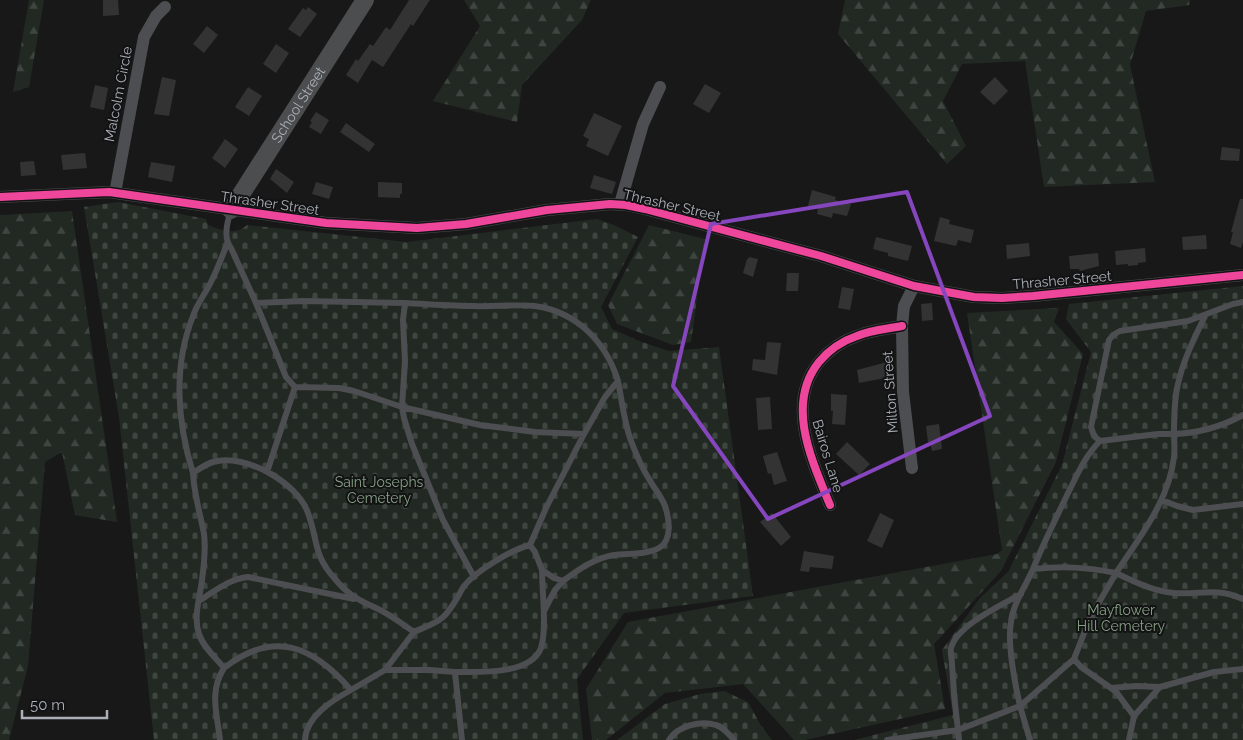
<svg xmlns="http://www.w3.org/2000/svg" width="1243" height="740" font-family="Raleway,sans-serif">
<defs>
<pattern id="forest-firs" width="22" height="20" patternUnits="userSpaceOnUse" patternTransform="scale(1.25)"><rect width="22" height="20" fill="#222923"/><path d="M5 1l3.5 6h-7zM16 11l3.5 6h-7z" fill="#3f4641"/></pattern>
<pattern id="cemetery-stones" width="16" height="16" patternUnits="userSpaceOnUse" patternTransform="scale(1.25)"><rect width="16" height="16" fill="#222923"/><path d="M2 7V4a2 2 0 0 1 4 0v3zM10 15v-3a2 2 0 0 1 4 0v3z" fill="#3f4641"/></pattern>
</defs>
<rect width="100%" height="100%" fill="#181819"/>
<path fill="url(#forest-firs)" d="M29,0h15l-15,87 -16,5z
M464,0h127l-9,20 -60,65 -5,37 -84,-21 47,-75z
M845,0h345l-1,5 -43,6 -16,54 25,117 -111,5 -19,-126 -63,3 -19,37 23,45 -19,18 -109,-130z
M72,211l45,311 -42,-7 -13,-63 -17,10 -17,204 -19,74h-9v-525z
M649,225l56,14 -14,103 -18,3 -56,-21 -9,-19z
M1059,308l-5,14 29,32 -27,108 -55,109 -67,73 11,65 -140,31h-11l-51,-56 -78,9 -59,47h-14l-6,-51 42,-67 369,-68 5,-4 -35,-237z"/>
<path fill="url(#cemetery-stones)" d="M118,202l88,17 2,6c13,5 27,11 39,0l160,17 190,-23 17,6 24,12 -37,70 11,22 27,12 30,10 50,-4 34,249 -129,17 -47,66 6,61h-429l-35,-323 -35,-210z
M1243,286v454h-389l99,-25 -11,-65 38,-52 28,-26 54,-107 29,-113 -25,-33 3,-15z
M724,691l24,11 12,22 12,16h-155l48,-36 35,-10z"/>
<path fill="#333334" d="M103,0h15l1,15 -16,1z
M409,0h21l-17,26 -2,-2 -28,43 -11,-7 -14,23 -12,-8 10,-16 2,2 12,-17 3,2 13,-19 4,3z
M308,7l9,7 -17,23 -12,-8 15,-21 3,2z
M207,26l11,9 -14,18 -11,-9z
M276,44l13,9 -13,20 -13,-9z
M162,77l14,3 -7,36 -15,-2z
M995,77l13,14 -14,14 -14,-13z
M705,84l16,9 -12,20 -16,-9z
M95,85l13,3 -4,22 -14,-3z
M248,87l14,9 -13,20 -14,-9z
M316,112l13,8 -8,14 -12,-7 3,-5 -2,-1z
M594,113l28,13 -14,30 -22,-10 3,-7 -6,-3z
M346,123l29,21 -6,8 -29,-20z
M225,139l13,10 -13,19 -13,-10z
M1222,147l18,2 -1,12 -19,-1z
M85,153l2,15 -24,2 -2,-15z
M34,161l2,14 -15,1 -1,-14z
M151,162l24,4 -3,16 -24,-5z
M276,169l18,13 -7,11 -17,-14z
M594,175l22,7 -4,12 -22,-6z
M316,182l17,5 -4,12 -17,-5z
M378,182l24,1v11h-2v4l-22,-1z
M812,190l24,7 -1,3 16,4 -4,12 -14,-3 -1,5 -15,-4 1,-5 -10,-3z
M1240,199h3v43l-2,6 -11,-4 3,-12h-2z
M940,217l10,3 -1,4 25,6 -3,13 -13,-3 -2,6 -22,-5z
M1206,235l1,14 -24,1 -1,-13z
M876,237l36,9 -4,15 -20,-5v-3l-15,-4z
M1029,243l1,13 -23,3 -1,-14z
M1145,248l1,14 -8,1v2l-10,1v-2l-12,1 -1,-14z
M1098,253l1,13 -19,5 -1,-2h-9l-1,-13z
M749,257l9,2 -5,18 -10,-4 4,-14h1z
M787,273h12l-1,18h-12z
M842,287l12,2 -4,21 -12,-2z
M932,303l1,17 -11,1 -1,-17z
M767,342l14,1 -4,32 -25,-5 1,-11 12,1z
M887,362l3,15 -31,6 -2,-13z
M831,394l16,1 -2,30 -13,-1 1,-13h-2z
M770,397l2,32 -14,1 -2,-32z
M939,424l3,25 -10,2 -2,-9h-2l-2,-16z
M847,442l23,22 -11,11 -23,-21z
M777,452l10,29 -13,4 -3,-12 -3,1 -5,-18z
M772,513l19,24 -10,9 -21,-24z
M880,513l14,7 -12,28 -15,-7z
M804,551l30,5 -2,13 -22,-2 -1,5 -9,-1z"/>
<g fill="none" stroke-linecap="round" stroke-linejoin="round">
<path stroke="#4d4e51" stroke-width="6" d="M231,211c-4,11 -8,27 0,37l25,55 30,74 9,10 -28,85
M256,303l47,-2 102,2
M1205,316c-10,21 -22,44 -27,68 -4,16 -4,33 -4,50 25,-1 47,-7 69,-19
M295,387l44,1 15,3 48,16 78,18 55,7 49,2 21,-37 13,-16c4,20 6,41 13,60 5,13 11,27 18,38 5,9 12,17 16,27 4,12 8,34 -6,42 -12,7 -31,5 -45,7 -19,3 -35,14 -51,26l-9,-3 -12,-8c0,20 5,59 -1,78 -10,27 -62,24 -86,24
M1100,441l58,-7h16c0,7 1,15 0,23 -5,44 -35,81 -58,116 19,9 37,18 58,20 28,2 40,-6 69,6
M193,473c-16,-51 -20,-107 0,-157 4,-12 12,-22 18,-34 6,-12 11,-25 16,-38
M1162,500l15,6 16,4 50,-6
M530,545l16,-37 38,-74
M1033,569c30,-3 53,-2 83,4l-26,45 -16,41 7,8 30,21
M474,577l-31,-57 -31,-76 -8,-26 -2,-11 3,-46 -2,-41 2,-17c23,1 46,3 69,3 20,1 41,-2 61,0 42,6 71,36 83,75
M1021,594c-19,11 -64,31 -70,54 -1,4 1,11 1,16 1,22 3,44 6,66l62,-24c-5,-21 -13,-64 -9,-84 2,-19 15,-36 22,-53 11,-27 24,-53 37,-80 9,-18 16,-34 30,-48l-6,-5 -3,-9 18,-87 4,-5 7,-4 68,-10 45,-17 10,-2
M199,601c16,-10 30,-22 49,-24l106,22
M544,611l11,-21 8,-9
M414,632c8,-4 21,-8 28,-14 10,-8 15,-21 22,-32 12,-15 47,-36 66,-41l5,7 7,18
M385,670l29,-38c-12,-8 -23,-17 -36,-23 -19,-9 -29,-13 -43,-30 -22,-24 -17,-39 -27,-66 -11,-31 -63,-60 -95,-51 -7,2 -14,7 -20,11 1,21 7,40 11,61 2,15 0,31 -2,46 -2,17 -9,37 -3,54 4,13 17,24 25,34 50,-39 89,-22 127,22l34,-20h44l26,2 7,68
M1160,687l-26,29 -17,-23 -6,-5 25,-2 24,1 54,-15 29,-3
M220,740c-3,-26 -11,-49 4,-72
M305,740c1,-24 28,-40 46,-50
M669,740c8,-14 32,-20 47,-15 7,2 13,9 18,15
M887,740l71,-10 1,10
M1030,740l-10,-34 54,-47
M1129,740l5,-24"/>
<path stroke="#4d4e51" stroke-width="12" d="M115,193l29,-156 12,-21 9,-9
M0,197l109,-5 217,31 91,5 49,-4 81,-14 63,-6 16,1 19,4 176,47 93,30 60,11 28,1 31,-2 210,-21
M620,204l23,-80 17,-37
M912,468l-9,-76 -1,-66 2,-20 10,-20
M830,505c-18,-44 -45,-101 -11,-143 10,-12 23,-21 38,-26 14,-6 30,-7 45,-10"/>
<path stroke="#4c4d4f" stroke-width="18" id="s1" d="M231,210l134,-210"/>
<defs>
<path id="cycleway" d="M0,197l109,-5 217,31 91,5 49,-4 81,-14 63,-6 16,1 19,4 176,47 93,30 60,11 28,1 31,-2 210,-21
M830,505c-18,-44 -45,-101 -11,-143 10,-12 23,-21 38,-26 14,-6 30,-7 45,-10"/>
</defs>
<use href="#cycleway" stroke="#131314" stroke-width="11"/>
<use href="#cycleway" stroke="#ed469a" stroke-width="8"/>
</g>
<path fill="none" stroke="#8546be" stroke-width="4" stroke-linejoin="round" d="M907,192l83,224 -222,103 -95,-133 38,-162z"/>
<g text-anchor="middle" stroke-width="4" stroke-linejoin="round" paint-order="stroke">
<g font-size="14" fill="#abb0b8" stroke="#131314">
<text transform="translate(118 94) rotate(-79)" y="5">Malcolm Circle</text>
<text dy="5" stroke="none"><textPath href="#s1" startOffset="125">School Street</textPath></text>
<text transform="translate(270 203) rotate(8)" y="5">Thrasher Street</text>
<text transform="translate(672 205) rotate(13)" y="5">Thrasher Street</text>
<text transform="translate(1062 280) rotate(-5)" y="5">Thrasher Street</text>
<text transform="translate(890 392) rotate(-94)" y="5">Milton Street</text>
<text transform="translate(828 456) rotate(73)" y="5">Bairos Lane</text>
</g>
<g font-size="14" fill="#85a184" stroke="#131314">
<text x="379" y="487">Saint Josephs<tspan x="379" dy="16">Cemetery</tspan></text>
<text x="1121" y="615">Mayflower<tspan x="1121" dy="16">Hill Cemetery</tspan></text>
</g>
</g>
<path d="M22 710v8h85v-8" fill="none" stroke="#abb0b8" stroke-width="2.5"/>
<text x="30" y="710" font-size="15" fill="#abb0b8" stroke="#131314" stroke-width="4" paint-order="stroke">50 m</text>
</svg>
